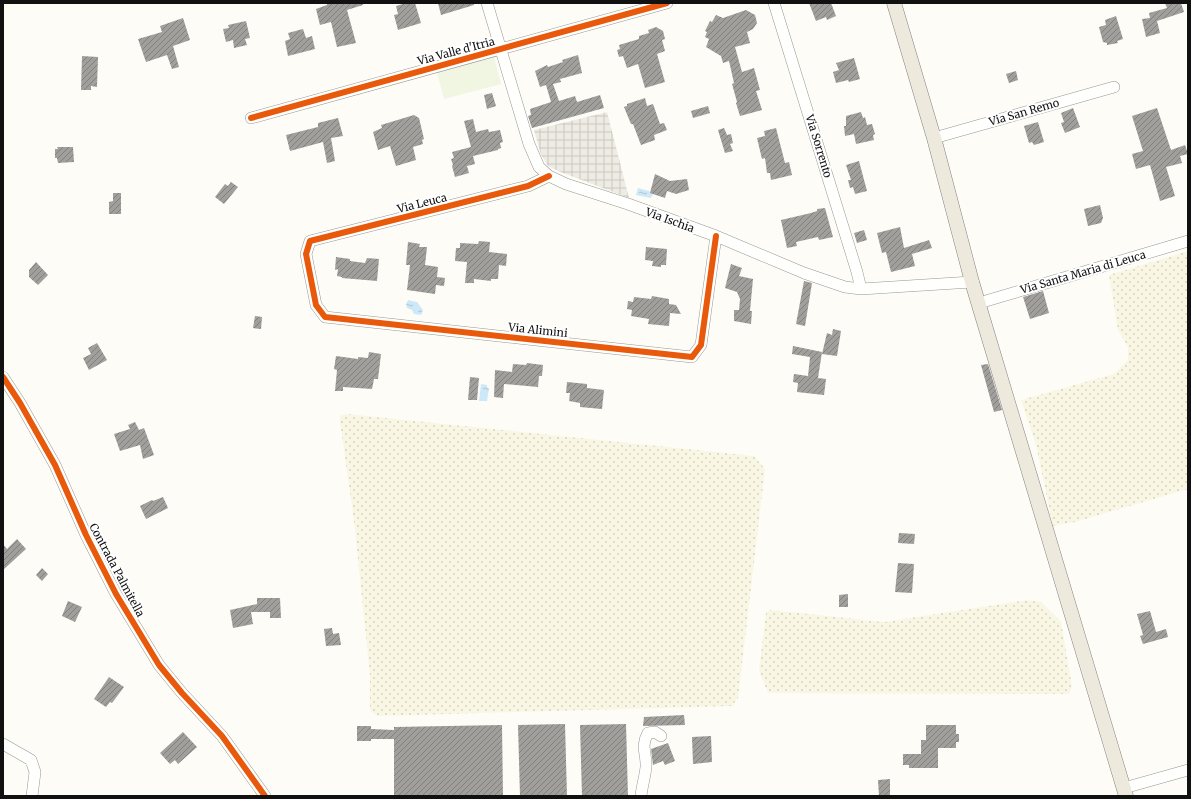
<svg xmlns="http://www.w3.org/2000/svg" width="1191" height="799" font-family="Merriweather,serif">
<defs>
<pattern id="farmland-dots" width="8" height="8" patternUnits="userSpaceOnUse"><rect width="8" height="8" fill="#f9f7e4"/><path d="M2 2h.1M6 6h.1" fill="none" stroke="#d4d3c3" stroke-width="1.8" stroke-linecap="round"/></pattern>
<pattern id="plaza-grid" width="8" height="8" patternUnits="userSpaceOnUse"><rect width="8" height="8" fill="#edebe2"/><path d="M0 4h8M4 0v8" fill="none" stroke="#cac8c1"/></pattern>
<pattern id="water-ripples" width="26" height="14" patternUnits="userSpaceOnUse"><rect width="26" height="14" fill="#cde8f7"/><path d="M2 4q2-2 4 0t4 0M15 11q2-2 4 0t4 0" fill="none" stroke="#afc6d3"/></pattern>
<pattern id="building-hatch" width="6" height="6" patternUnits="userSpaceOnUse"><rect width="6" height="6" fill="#a19f9c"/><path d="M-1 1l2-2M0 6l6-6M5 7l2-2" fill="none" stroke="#82807e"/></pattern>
</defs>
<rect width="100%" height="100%" fill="#fdfcf7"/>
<path fill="url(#farmland-dots)" d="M1188,251v238l-113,33 -22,4 -17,-81 -15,-45 93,-26 14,-14v-13l-10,-17 -9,-55z
M347,414l407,42 11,13 -27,229 -6,8 -354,10 -8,-5v-35l-16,-155 -14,-99v-6z
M1027,600l14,2 20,20 11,64 -3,8 -301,-1 -9,-22 7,-59 5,-2 113,12z"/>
<path fill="#f0f6e1" d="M494,57l7,27 -57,15 -7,-27z"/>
<path fill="url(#plaza-grid)" d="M607,112l22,86 -71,-27 -10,-5 -7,-11 -7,-25z"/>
<path fill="url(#water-ripples)" d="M638,188l11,3 4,3 -2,4 -15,-3z
M408,300l9,2 6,8 -2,5 -7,-1 -2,-4 -5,-2 -1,-3z
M481,384l6,1v2l2,1 -2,13h-8z"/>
<path fill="url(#building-hatch)" d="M327,3h36v2l-16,5 9,33 -19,4 -6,-25 -11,3 -4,-16 11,-4z
M406,3h9l6,20 -23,7 -4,-15 4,-1 -2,-8z
M438,3h36v2l-33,10z
M809,3h22l5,13 -9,4 -1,-3 -10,4z
M1165,3h16l3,9 -27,9 3,12 -14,4 -4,-18 8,-1 -1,-5 18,-5z
M746,10l9,5 2,8 -4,6 -6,3 3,11 -15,4 7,25 12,-4 6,22 -4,1 6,19 -22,6 -4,-13 1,-1 -5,-18 2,-1 -5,-22 -6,2 -2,-7 -15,-9 3,-8 -4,-2 2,-5 -2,-1 5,-10 2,1 4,-7 7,3z
M1116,16l7,23 -6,2 1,2 -11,2v-2l-4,-1 -4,-15 7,-2 -1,-5z
M183,18l7,22 -17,6 6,21 -7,2 -5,-14 -21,7 -8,-23 24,-7 -2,-6z
M246,21l4,17 -5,1 2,6 -13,3 -1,-8 -7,2 -3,-13 6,-1 -1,-3z
M656,27l7,4 2,8 -3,1 3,11 -8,3 8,28 -20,6 -7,-24 -11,4 -4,-12 -4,1 -2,-7 3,-1 -1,-4 20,-6v-3l10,-3 -1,-3z
M303,29l3,9 6,-2 3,13 -27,7 -3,-15 5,-2 -2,-6z
M578,55l4,18 -22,6 1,3 -8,2 6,17 16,-5 2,6 23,-7 4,13 -72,20 -4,-12 3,-1 -1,-6 21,-7 -5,-17 -6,2 -5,-16 12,-6 1,2 15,-5 -1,-2z
M82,56l16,1 -1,30 -6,-1v4h-10z
M854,58l6,21 -11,3 -1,-2 -12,3 -3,-11 6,-2 -3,-7z
M1016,71l2,9 -9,3 -3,-9z
M492,93l4,13 -9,3 -3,-14z
M645,98l2,8 6,-2 7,20 4,-1 3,7 -13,5 1,5 -14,5 -8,-21h-2l-7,-17 3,-1v-2z
M708,106l2,7 -17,5 -2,-7z
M1073,108l7,19 -15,6 -4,-10 3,-1 -3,-9z
M1157,108l14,42 14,-5 3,9 -8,2 2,7 -16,4 9,29 -15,5 -10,-36 -14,4 -4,-15 11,-3 -11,-35z
M861,112l2,6 2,-1 2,8 5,-1 3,10 -2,1 1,5 -18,4 -2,-10 -9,2 -1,-10h2v-10z
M414,115l5,3 5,21 -2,1 1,4 -10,3 3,13 -20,6 -6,-20 -12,4 -5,-18 9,-4 -1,-3z
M338,118l5,18 -12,2 4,23 -8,2 -4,-21 -33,9 -4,-16 32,-8v-4z
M473,119l3,13 12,-3 1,3 11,-2 3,12 -3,1 1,5 -3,1v1l-25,6 2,8 -8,2 2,7 -14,4 -3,-11 1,-1 -2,-6 3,-1 -2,-6 19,-5 -7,-26z
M1038,122l6,20 -10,3 -2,-3 -3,1 -5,-17z
M724,128l3,7 4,-1 2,9 -3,1 3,7 -8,2 -7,-23z
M776,128l9,35 4,-1 3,13 -21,5 -1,-7h-3l-2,-15 -3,1 -5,-21 8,-2 -1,-5z
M57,147h16l1,15 -16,1 -1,-5h-2v-9h3z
M859,161l8,30 -12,3 -2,-7 -3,1 -2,-8h3l-5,-15z
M655,174l15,7 17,-2 2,11 -13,4 -9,-3 -2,7 -15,-5z
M231,182l7,5 -14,17 -9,-7 10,-13 3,2z
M113,193h8v21h-12v-12l4,-1z
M1100,205l3,13 -2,5 -13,3 -4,-17z
M825,208l8,29 -14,3 -1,-3 -22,5 1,4 -10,2 -6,-28 30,-7 6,-2v-2z
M900,227l4,21 25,-8 3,8 -20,6 3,12 -24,6 -5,-20 -4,1 -5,-20z
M864,230l3,10 -10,3 -3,-10z
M479,241l11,1 -1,10 18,2 -1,12 -7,-1 -1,14h-7v2l-17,-2v4h-9l2,-21 -12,-1 1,-13h4v-5l18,1z
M408,242l12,2 -1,3h8l-2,18 13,2 -1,10 8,1 -1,8 -8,-1 -1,9 -28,-4 3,-25h-4z
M646,247l21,2 -1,16h-5v2l-9,-1 1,-5 -8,-1z
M336,257l14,2v2l15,2 2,-5 12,1 -2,22 -35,-3v-1l-5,-1 1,-7 -3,1z
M36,262l12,13 -10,10 -9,-8v-7z
M731,264l11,4 -3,8 14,3 -3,32h2l-1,13 -17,-3v-11h5l1,-11 -3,-7 -12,-4z
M804,281l8,2 -7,43 -9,-2z
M1043,291l6,22 -19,6 -7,-22z
M652,296l17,3v5l7,1 5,9 -11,-1 -1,13 -21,-2 1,-5 -18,-3 1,-6 -5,-1 1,-8 5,1 1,-5 17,2z
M255,316l7,1 -1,12 -8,-1z
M833,329l8,2 -4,25 -15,-2 5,-21 5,2z
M97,343l10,17 -18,10 -6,-12 8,-4 -3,-6z
M793,346l29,6 -4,26 8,1 -2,16 -27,-3 1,-9 -5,-1 1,-8 14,2 2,-19 -18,-3z
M369,352l12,2 -3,25h-4l-2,10 -29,-2v4h-8l2,-21 -3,-1 2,-13 22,3v-2l10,1z
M527,363l16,2 -1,11h-3l-1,11 -34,-3 -1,14 -9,-1 1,-27 17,2 1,-8 13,1z
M988,364l14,46 -8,2 -13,-47z
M470,377l9,1 -2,22h-9z
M567,382l20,2v4l17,2 -2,19 -22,-2v-4l-11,-2 1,-8h-4z
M135,422l4,8 5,-2 10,27 -11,4 -3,-14 -20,6 -6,-17 16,-5 -2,-4z
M163,497l5,11 -22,11 -6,-13 12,-6 1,1z
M899,533l16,1 -1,10 -16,-1z
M17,539l9,10 -23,21v-26l4,5z
M898,563l16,1 -2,29 -17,-1z
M42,568l6,6 -6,7 -6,-6z
M848,594v13h-9v-12z
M257,598h23l1,20h-11v-6h-19l2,12 -20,4 -3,-18 27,-6z
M68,601l14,6 -7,15 -13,-6z
M1150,611l6,21 10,-3 2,8 -25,7 -3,-8 3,-1 -6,-21z
M332,628l1,6 6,-1 2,12 -15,1 -2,-17z
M109,677l15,10 -12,16 -2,-1 -4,5 -12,-8z
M684,715l1,10 -42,1 1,-9z
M565,724l2,72h-47l-2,-71z
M626,724l2,72h-46l-2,-71z
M502,725l1,71h-109v-57h-23v2h-14v-15h14v3l23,1v-3z
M926,725h30v9h3v8h-3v6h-18v20h-29v-3h-6v-11h18v-14h5z
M183,732l14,15 -19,17 -3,-4 -5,4 -10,-11z
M711,736l1,26 -19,2 -1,-27z
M668,743l7,18 -10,4 -2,-4 -10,4 -2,-16z
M890,779v17h-11l-1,-16z"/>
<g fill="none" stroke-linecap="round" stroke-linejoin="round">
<defs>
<path id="minor" d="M487,3l42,141 10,23 10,9 17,8 62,20 88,32 88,37 41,14 16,2 111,-7
M774,3l83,269 4,17
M251,118l416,-115
M934,138l180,-51
M549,176l-21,10 -218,55 -4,13 10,51 9,12 367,40 9,-12 15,-109
M979,303l209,-62
M3,377l17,26 35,62 31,70 30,59 43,71 23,28 40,43 43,60
M3,744l28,16 4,12 -3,24
M1124,788l64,-18
M641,796c1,-10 4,-19 5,-29 1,-13 -6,-20 2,-34l7,-1 6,4"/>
<path id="major" d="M894,3l40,135 38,144 154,514"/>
</defs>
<use href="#minor" stroke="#979795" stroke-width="12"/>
<use href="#major" stroke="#858482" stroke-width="15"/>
<use href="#minor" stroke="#fffffe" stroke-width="11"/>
<use href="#major" stroke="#ede9dc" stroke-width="14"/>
<defs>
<path id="cycleway" d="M251,118l416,-115
M549,176l-21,10 -218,55 -4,13 10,51 9,12 367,40 9,-12 15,-109
M3,377l17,26 35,62 31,70 30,59 43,71 23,28 40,43 43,60"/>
</defs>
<use href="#cycleway" stroke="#fff" stroke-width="8"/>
<use href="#cycleway" stroke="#e8590c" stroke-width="6"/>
</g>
<g text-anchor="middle" stroke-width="4" stroke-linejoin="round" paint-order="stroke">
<g font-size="11" fill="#111" stroke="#fff">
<text transform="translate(456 51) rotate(-15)" y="4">Via Valle d'Itria</text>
<text transform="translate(1024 112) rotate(-16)" y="4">Via San Remo</text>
<text transform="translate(819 146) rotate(73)" y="4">Via Sorrento</text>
<text transform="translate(422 203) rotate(-14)" y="4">Via Leuca</text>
<text transform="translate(670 220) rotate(20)" y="4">Via Ischia</text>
<text transform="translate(1083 272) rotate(-16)" y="4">Via Santa Maria di Leuca</text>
<text transform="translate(538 330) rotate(6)" y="4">Via Alimini</text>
<text transform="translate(117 570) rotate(62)" y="4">Contrada Palmitella</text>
</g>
</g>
<rect width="1191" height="799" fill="none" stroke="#111111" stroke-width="8"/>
</svg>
